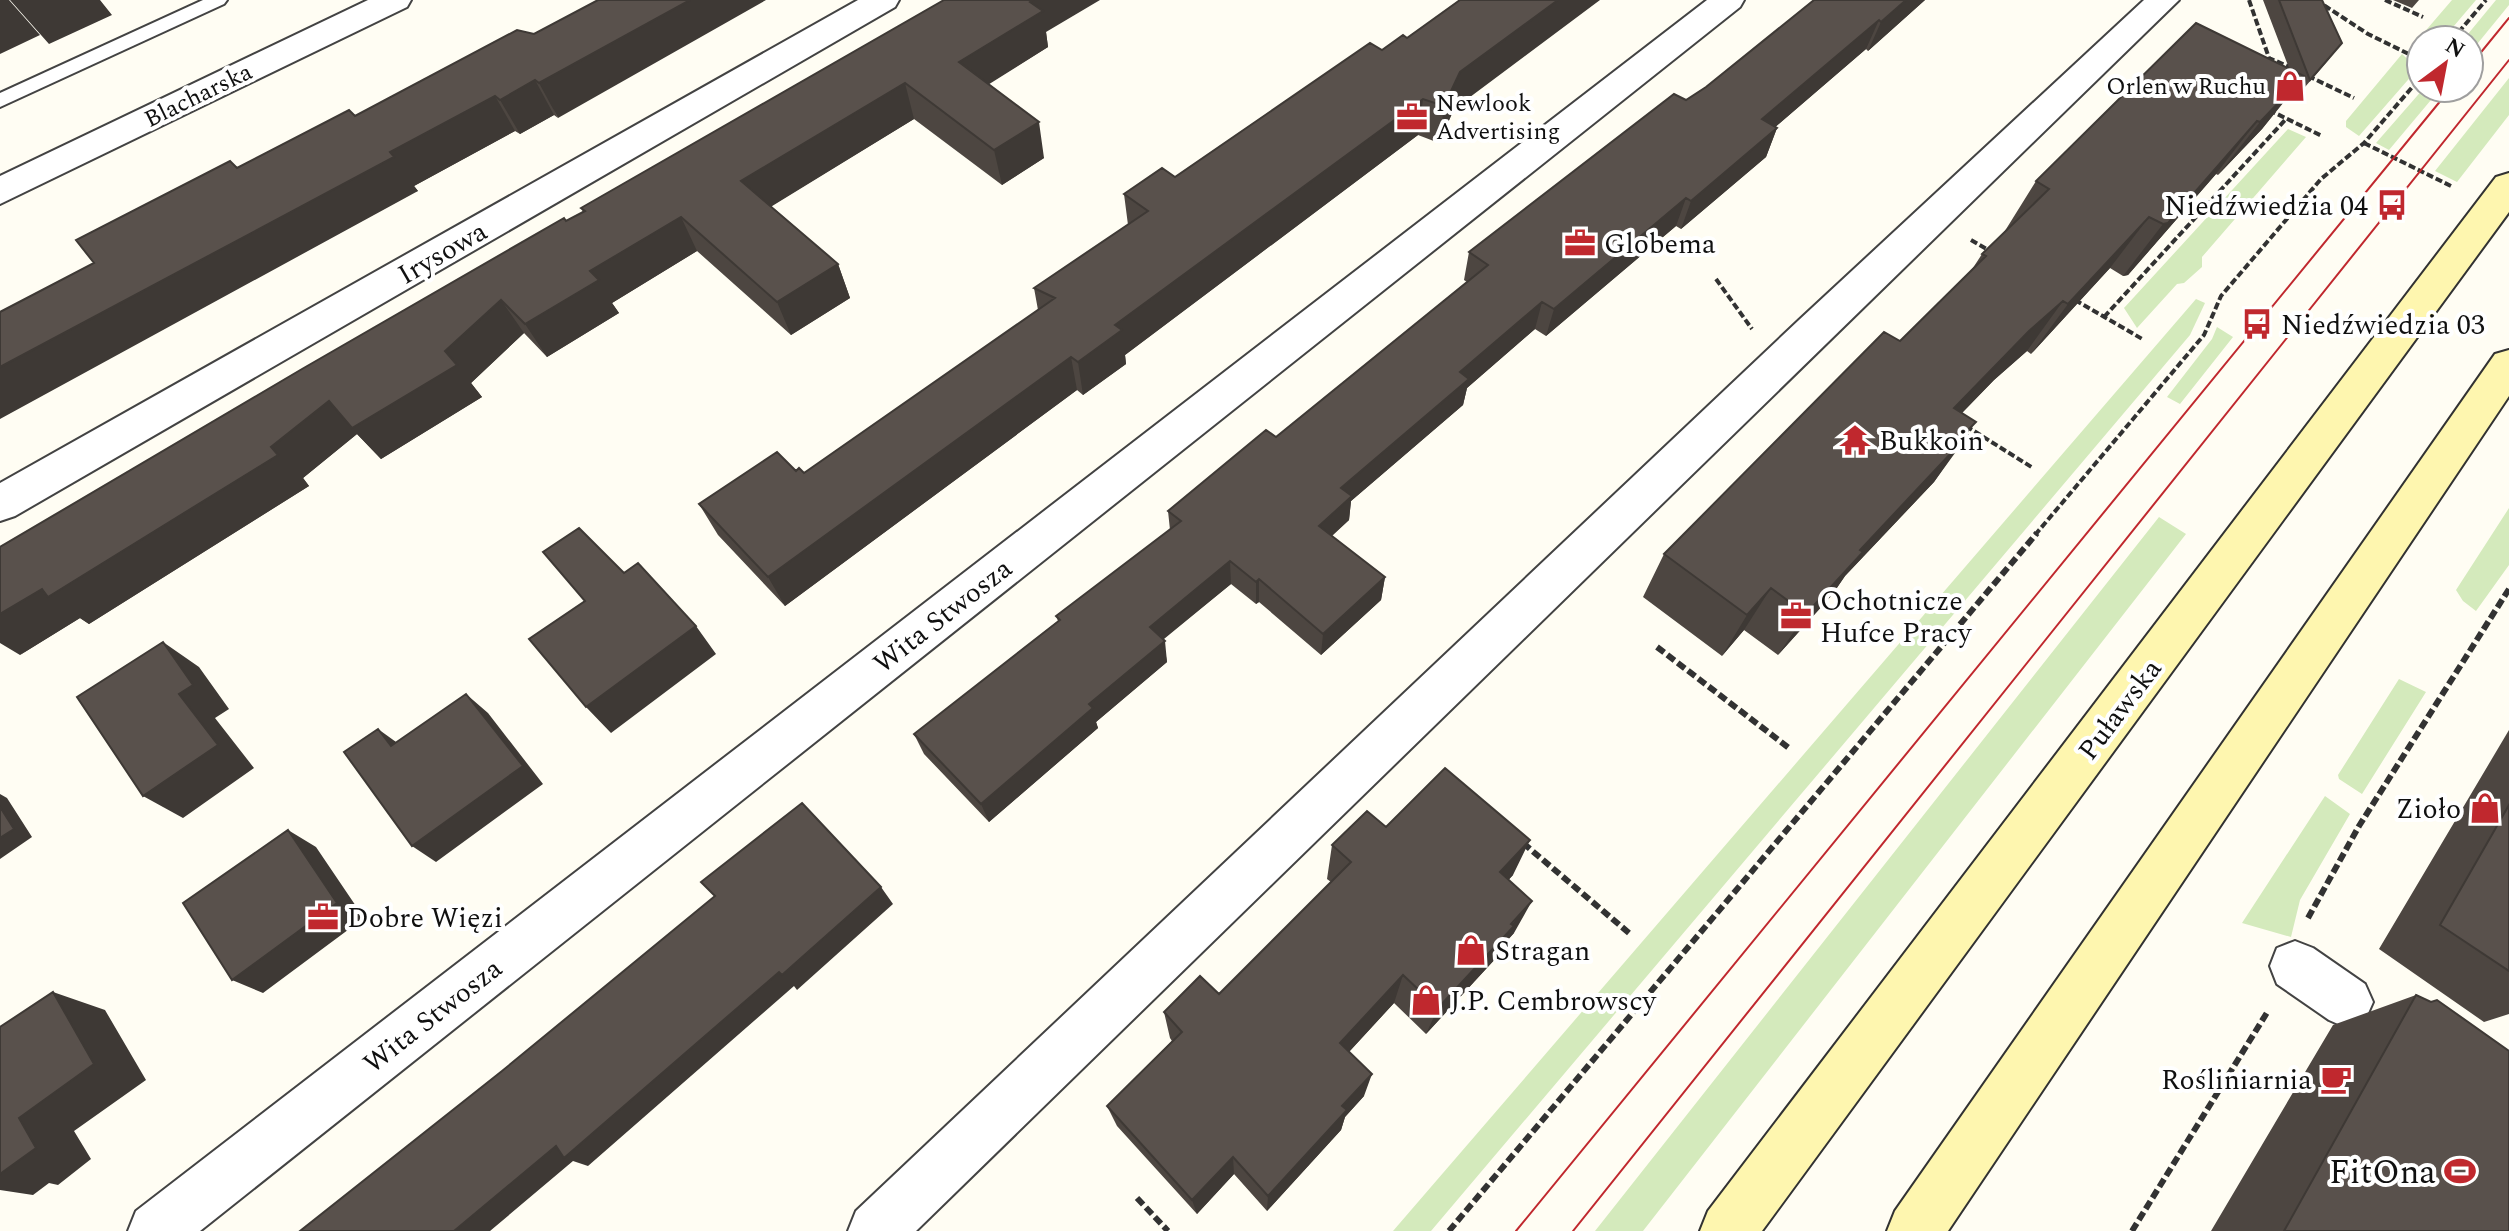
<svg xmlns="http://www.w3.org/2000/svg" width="2509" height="1231" font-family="Spectral,serif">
<rect width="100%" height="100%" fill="#fffdf3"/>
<path fill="#d4eabc" d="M2452,0h24l-34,40h-21v13l-12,-3z
M2496,0h13v5l-40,49v-14h-6z
M2402,54l11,10 1,9 -55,63 -13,-9v-6z
M2509,78v37l-52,67 -22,-11z
M2424,88h17l-52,62 -13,-7z
M2288,129l18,8 -104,120v10l-18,16 -7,1 -40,44 -13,-20z
M2196,299l9,4 -15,32 -759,896h-38z
M2217,327l16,10 -53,67 -13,-7 45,-58z
M2509,508v57l-33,46 -13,-10 -7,-11z
M2159,517l27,17 -543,697h-48z
M2399,679l27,13 -64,102 -23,-15 -1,-4z
M2325,796l25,18 -50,86 -9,37 -49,-14z"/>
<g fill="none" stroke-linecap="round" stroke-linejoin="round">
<defs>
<path id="lane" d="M203,0h24l-3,4 -224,103v-14z"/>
<path id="street" d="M368,0h43l-4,7 -407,197v-28z
M858,0h41l-4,7 -880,509 -15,5v-38z
M1707,0h37l-4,7 -1540,1224h-72l8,-20z
M2144,0h35l-1263,1231h-68l8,-20 943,-891z
M2295,941l18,7 52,36 8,18 -8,18 -18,8 -18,-8 -52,-36 -7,-18 7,-18z"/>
<path id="secondary" d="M2509,173v39l-747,1019h-62l8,-20 788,-1034z
M2509,350v46l-561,835h-61l8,-20 600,-857z"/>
</defs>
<use href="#lane" stroke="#434343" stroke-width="4"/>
<use href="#street" stroke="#434343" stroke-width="4"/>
<use href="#secondary" stroke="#323232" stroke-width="4"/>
<path stroke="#323232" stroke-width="4" stroke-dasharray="7 3" stroke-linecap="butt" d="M2249,0l20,58 23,10
M2316,0l52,34 53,26
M2385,0l38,17
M2452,40l34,-40
M2308,76l46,22
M2269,110l53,26
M2364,143l89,44
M1971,240l19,11
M1716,279l36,50
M2075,300l69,40
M2104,317l182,-198
M1966,426l67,42
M2035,535l169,-200 17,-39 100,-117 43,-36 57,-66"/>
<path stroke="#323232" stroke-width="6" stroke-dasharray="9 4" stroke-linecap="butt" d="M1657,647l132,101
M1523,843l106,90
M2308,918l51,-92 150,-237
M1137,1198l31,33
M1449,1231l588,-698
M2132,1231l136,-220"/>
<use href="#lane" fill="#fff" fill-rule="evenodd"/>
<use href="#street" fill="#fff" fill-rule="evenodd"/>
<use href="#secondary" fill="#fef6af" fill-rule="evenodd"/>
<path stroke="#c0282e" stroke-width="2" d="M2469,67l40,-49
M1516,1231l935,-1143
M1573,1231l936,-1171"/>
</g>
<path fill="#4d4641" d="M944,0l102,32 2,15 -60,37 56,74 -42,27 -88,-66 -143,87 67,58 12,34 -59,37 -94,-84 -85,52 7,10 -72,44 -23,-24 -53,50 11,14 -101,62 -24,-25 -54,44 6,8 -220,138 -9,-6 -60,37 546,-434 17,-9 -2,-4z
M1814,0h111l-57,51 -2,-2 -91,78 2,1 -11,29 -85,72 -5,-3 -130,110 -11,-7 -68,59 -4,17 -112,96 -2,19 -17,16 53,41 -4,23 -60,55 -62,-53 -3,2 -25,-20 -68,55 4,23 -71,60 2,6 -109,94 -65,-68 -10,-20 144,-113 -2,-5 114,-86 -2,-19 108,-74 191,-155 -3,-2 5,-28 237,-165z
M2263,0h59l8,58 -31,36 -3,-7 -34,42 -44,46 -2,-1 -88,101 -5,1 -13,-8 -79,86 -4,-3 -33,29 -32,33 5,21 -33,48 -89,94 -13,19 -54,60 -34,-25 -22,26 -79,-59 21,-43 236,-213 71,-70 11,-17 21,-20 33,-53 253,-113z
M2393,0h26l-7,8z
M517,30l41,88 -4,-3 -34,19 -5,-3 -101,55 4,5 -324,72 143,-95 118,-52z
M1370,43l84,66 -15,34 -21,-8 -293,220 1,9 -43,31 -6,-5 -292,216 -67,-71 -19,-31 97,-33 8,2 234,-163 -4,-22 94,-63 -4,-31 51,-17z
M2509,730v284l-25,8 -105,-73z
M1386,827l127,48 -5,5 6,53 -9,10 -8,14 -71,77 -32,-31 -45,49 15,44 -19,21 -4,13 -74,81 -33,-37 -37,40 -80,-88 -10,-20 65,-65 -2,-3 -6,-26 55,-18 112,-112 -4,-3 5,-34z
M2416,995l93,236h-298l122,-206z"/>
<path fill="#3e3935" d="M0,0h9l31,35 -40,19z
M10,0h90l12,15 -63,29z
M690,0h76l-208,118 -19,-35z
M1033,0h67l-54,32 2,15 -81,51 -8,-36z
M1558,0h42l-146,109 -15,34 5,-37 16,-34z
M1906,0h19l-57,51 13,-29z
M1879,20l-13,29 -115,99 11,-29z
M2304,76l-42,53 -44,46 42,-53z
M535,80l19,35 -34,19 -20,-34z
M905,83l9,36 -158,97 -15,-35z
M495,96l20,35 -101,55 4,5 -418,228v-52l390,-215z
M1423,99l-5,36 -293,220 1,9 -43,31 -5,-33 37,-37z
M2257,121l-41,53 -88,101 -5,1 40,-52z
M1039,122l5,36 -42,27 -8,-35z
M1777,128l-11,29 -85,72 10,-28z
M1686,198l-10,28 -130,110 8,-27z
M681,217l16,34 -85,52 7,10 -72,44 -22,-33 65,-53z
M2149,217l-39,51 -79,86 37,-50z
M838,264l12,34 -59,37 -14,-33z
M501,300l23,33 -53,50 11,14 -101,62 -24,-25 -54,44 6,8 -220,138 -9,-6 -60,37 -20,-12v-29l271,-167 58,-46 116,-50z
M2063,301l-36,50 -33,29 -73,75 33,-47 75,-77z
M1542,302l-7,27 -68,59 -4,17 -112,96 -2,19 -32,29 2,-23 22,-38 119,-116z
M1071,357l6,33 -292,216 -17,-29z
M1976,422l-16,21 8,-8 -34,47 -89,94 -13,19 -54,60 28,-41 54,-64z
M1230,561l1,23 -78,64 -3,-21z
M1385,577l-4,23 -60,55 2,-21z
M1259,579v23l-3,2v-22z
M1771,588l-27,42 -22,26 25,-41z
M696,626l20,28 -105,79 -25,-26z
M1165,641l2,21 -71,60 2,6 -109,94 -8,-18 108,-100z
M163,642l36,25 30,42 -14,9 39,50 -71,50 -40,-22 36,-102z
M466,694l22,19 55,71 -107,78 -24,-16z
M378,729l25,18 -12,-1z
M0,794l7,4 25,39 -32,22z
M288,830l28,17 48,71 -101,75 -31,-13z
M1530,840l-17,35 -28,31 15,-34z
M881,887l12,17 -96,86 -3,-4 -206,180 -15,-5 -83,70h-36l102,-85 223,-174z
M1532,901l-18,32 -9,10 -8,14 -71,77 12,-26z
M1403,975l-9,28 -59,64 5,-24z
M53,992l52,18 41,70 -72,51 17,28 -33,26 -9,-2 -16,12 -33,-5v-21l19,-51z
M1372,1074l-8,22 -19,21 -4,13 -74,81 1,-15 74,-90z
M1233,1157l1,17 -37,40 -5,-14z"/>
<path fill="#59514c" stroke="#3e3935" stroke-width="2" d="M598,0h92l-151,83 -4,-3 -35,20 -5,-4 -105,56 4,5 -394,210v-55l94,-49 -18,-23 154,-79 7,7 112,-58 6,6 162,-86 17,4z
M944,0h89l-3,2 13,9 -84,51 80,60 -45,28 -89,-67 -164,98 97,83 -61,38 -96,-85 -91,54 9,9 -74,44 -24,-24 -56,51 12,14 -105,63 -23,-27 -58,46 7,8 -230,142 -6,-8 -42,25v-67l302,-178 262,-151 2,3 19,-10 -4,-3z
M1460,0h98l-98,72 -16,34 -21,-7 -308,226 7,5 -44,32 -7,-5 -303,220 -69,-73 78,-52 19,19 3,-3 5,5 251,-175 -21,-10 114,-77 -24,-17 38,-26 13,9 195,-134 12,7 21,-15 4,3z
M1814,0h92l-25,22 -2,-2 -117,99 15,9 -86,73 -5,-3 -132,111 -12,-7 -82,70 9,7 -128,109 11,8 -33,30 66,51 -62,57 -64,-55 -3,3 -26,-21 -80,66 15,14 -76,63 4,4 -112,96 -67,-70 146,-114 -4,-4 125,-95 -13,-10 98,-81 10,7 212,-172 -19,-13 205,-158 12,6 20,-13z
M2279,0h43l20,43 -32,37z
M2196,23l108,53 -44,46 -3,-1 -89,102 -5,1 -14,-7 -81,87 -5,-3 -34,30 -75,77 22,14 -11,11 3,2 -108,115 3,2 -57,62 -35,-26 -24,27 -83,-61 220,-222 16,9 86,-85 -4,-2 67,-65 -13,-8z
M579,528l45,45 14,-10 58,63 -110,81 -57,-68 56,-38 -42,-49z
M163,642l30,43 -14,9 39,51 -75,51 -66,-99z
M466,694l57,72 -111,80 -68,-94 34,-23 13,17z
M1445,768l85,72 -30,32 32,29 -21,23 3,2 -76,82 -35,-33 -63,68 32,31 -30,32 5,4 -79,86 -35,-39 -41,43 -85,-94 75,-74 -18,-20 36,-36 19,18 132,-132 -19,-17 35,-34 19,16z
M802,803l79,84 -99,88 -3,-3 -215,186 -8,-12 -102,85h-154l202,-160 213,-175 -14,-14z
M2509,805v166l-69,-46z
M0,807l14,22 -14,9z
M288,830l49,73 -105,77 -49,-77z
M53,992l41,72 -75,54 17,30 -36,26v-147z
M2416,995l15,7 6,-2 72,51v180h-225z"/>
<defs>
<symbol id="shop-bare" viewBox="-9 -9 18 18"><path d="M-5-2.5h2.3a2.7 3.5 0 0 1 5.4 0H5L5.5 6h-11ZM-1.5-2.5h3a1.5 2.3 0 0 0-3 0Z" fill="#c0282e" stroke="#fff" stroke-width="2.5" paint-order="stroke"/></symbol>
<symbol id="office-bare" viewBox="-9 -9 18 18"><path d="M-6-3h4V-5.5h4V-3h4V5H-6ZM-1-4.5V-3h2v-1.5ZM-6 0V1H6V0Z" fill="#c0282e" stroke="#fff" stroke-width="2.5" paint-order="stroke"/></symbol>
<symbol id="bus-bare" viewBox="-9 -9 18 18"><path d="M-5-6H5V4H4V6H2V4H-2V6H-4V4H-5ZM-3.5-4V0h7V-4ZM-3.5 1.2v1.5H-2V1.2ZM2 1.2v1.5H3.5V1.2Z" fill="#c0282e" stroke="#fff" stroke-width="2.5" paint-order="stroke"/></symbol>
<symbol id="temple-bare" viewBox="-9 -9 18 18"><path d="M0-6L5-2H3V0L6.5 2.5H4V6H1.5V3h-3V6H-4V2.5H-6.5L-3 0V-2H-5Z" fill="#c0282e" stroke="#fff" stroke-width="2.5" paint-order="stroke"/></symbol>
<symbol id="cafe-bare" viewBox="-9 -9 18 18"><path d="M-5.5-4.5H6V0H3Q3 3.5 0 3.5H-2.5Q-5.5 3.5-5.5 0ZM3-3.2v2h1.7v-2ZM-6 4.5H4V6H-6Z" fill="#c0282e" stroke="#fff" stroke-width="2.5" paint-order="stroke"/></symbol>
<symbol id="stadium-bare" viewBox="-9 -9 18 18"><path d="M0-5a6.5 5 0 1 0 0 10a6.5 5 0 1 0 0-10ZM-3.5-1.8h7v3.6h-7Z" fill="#c0282e" stroke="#fff" stroke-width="2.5" paint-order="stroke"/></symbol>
</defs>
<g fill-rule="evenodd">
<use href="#shop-bare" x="2268" y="64" width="44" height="44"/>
<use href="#office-bare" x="1390" y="95" width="44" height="44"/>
<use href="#bus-bare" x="2370" y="183" width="44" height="44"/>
<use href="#office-bare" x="1558" y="221" width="44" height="44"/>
<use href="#bus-bare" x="2235" y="302" width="44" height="44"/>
<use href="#temple-bare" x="1833" y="418" width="44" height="44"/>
<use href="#office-bare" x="1774" y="594" width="44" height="44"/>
<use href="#shop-bare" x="2463" y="786" width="44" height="44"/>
<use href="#office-bare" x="301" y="895" width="44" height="44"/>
<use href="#shop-bare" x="1449" y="928" width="44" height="44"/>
<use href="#shop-bare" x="1404" y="978" width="44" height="44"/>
<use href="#cafe-bare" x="2314" y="1057" width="44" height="44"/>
<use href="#stadium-bare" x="2438" y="1149" width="44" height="44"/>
</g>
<g text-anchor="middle" stroke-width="8" stroke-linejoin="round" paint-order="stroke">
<g font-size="24" fill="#101010" stroke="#fff" text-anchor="end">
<text x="2266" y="94">Orlen w Ruchu</text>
<text x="1436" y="111" text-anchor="start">Newlook<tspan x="1436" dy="28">Advertising</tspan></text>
</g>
<g font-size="24" fill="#101010" stroke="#fff">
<text transform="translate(198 95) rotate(-26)" y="8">Blacharska</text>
</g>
<g font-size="28" fill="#101010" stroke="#fff" text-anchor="start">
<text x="2368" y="215" text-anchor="end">Niedźwiedzia 04</text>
<text x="1604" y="253">Globema</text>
<text x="2281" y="334">Niedźwiedzia 03</text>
<text x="1879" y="450">Bukkoin</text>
<text x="1820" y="610">Ochotnicze<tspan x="1820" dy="32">Hufce Pracy</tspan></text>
<text x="2461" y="818" text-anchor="end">Zioło</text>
<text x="347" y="927">Dobre Więzi</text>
<text x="1495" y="960">Stragan</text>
<text x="1450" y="1010">J.P. Cembrowscy</text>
<text x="2312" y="1089" text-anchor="end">Rośliniarnia</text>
</g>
<g font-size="28" fill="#101010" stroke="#fff">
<text transform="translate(442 252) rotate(-30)" y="10">Irysowa</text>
<text transform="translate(942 615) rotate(-38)" y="10">Wita Stwosza</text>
<text transform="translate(2119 709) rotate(-53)" y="10">Puławska</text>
<text transform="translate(432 1015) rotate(-38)" y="10">Wita Stwosza</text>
</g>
<g font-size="34" fill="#101010" stroke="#fff" text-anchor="end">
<text x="2436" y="1183">FitOna</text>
</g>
</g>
<g transform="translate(2445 64) rotate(32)"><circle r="38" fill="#ffffff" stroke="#9f9f9f" stroke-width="2"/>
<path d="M0-6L14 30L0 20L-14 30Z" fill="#c0282e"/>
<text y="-12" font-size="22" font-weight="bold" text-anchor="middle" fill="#101010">N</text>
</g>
</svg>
